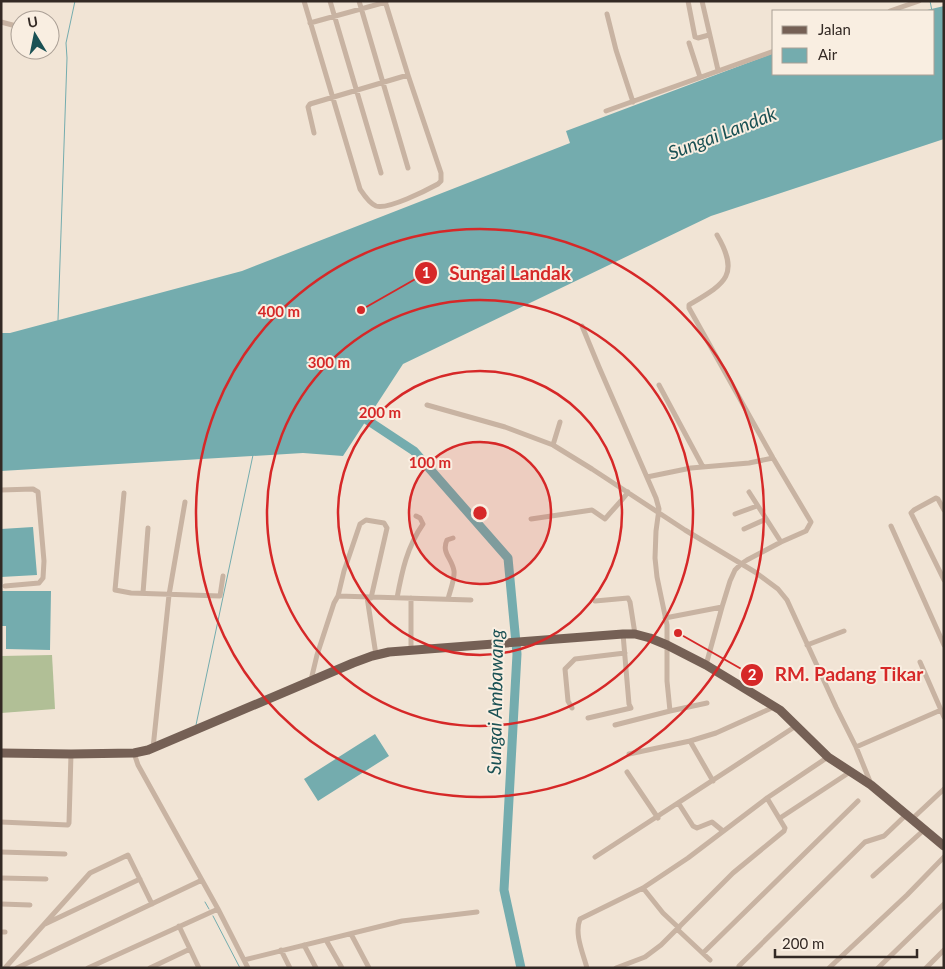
<svg xmlns="http://www.w3.org/2000/svg" width="945" height="969" font-family="Lato,sans-serif">
<rect width="100%" height="100%" fill="#f1e4d5"/>
<path fill="#b1bf96" d="M52,655l3,54 -54,4v-57z"/>
<path fill="#74acae" d="M944,6v133l-233,77 -308,148 -60,92 -40,-3 -302,18v-138h9l232,-62 328,-128 -4,-12 208,-78v21h160v-63h-11z
M33,527l4,48 -36,2v-48z
M1,591h50l-1,59 -44,-1v-23h-5z
M375,734l14,22 -71,45 -14,-22z"/>
<g fill="none" stroke-linecap="round" stroke-linejoin="round">
<path stroke="#74acae" stroke-width="1" d="M930,1l2,10
M58,320l9,-262 -1,-15 9,-42
M196,725l57,-270
M205,902l4,7
M213,916l27,52"/>
<path stroke="#74acae" stroke-width="9" d="M358,414l56,37 94,107 9,96 -13,236 17,78"/>
<path stroke="#c8b3a2" stroke-width="5" d="M304,1l56,188c4,6 9,14 16,17 12,4 51,-16 62,-22l3,-3v-8l-33,-98 -23,-74
M330,1l51,172
M359,1l49,167
M688,1l7,36 3,1 11,-3
M702,1l16,69
M890,11l29,-10
M607,14l9,36 17,52
M1,22l19,5
M310,23l76,-21
M689,43l11,34
M606,111l168,-60
M314,133l-6,-26 2,-3 98,-29
M582,326l17,41 57,131 3,11 -3,22 -1,27 2,19 10,48v56l3,30 -55,14
M659,385l44,82
M427,405l78,22 48,18 39,24 93,61 70,42 23,17 9,11 49,107 20,40 15,37
M553,445l7,-23
M647,477l44,-9 58,-5 24,-5
M1,490l32,-1 5,3 6,69 -1,17 -4,5 -34,3
M749,492l32,50
M124,493l-9,97 16,3 89,3 3,-20
M944,510l-6,-11 -2,-1 -22,12 -3,3 33,67
M735,514l22,-8
M531,519l61,-9 13,9c8,-10 16,-17 23,-27
M891,526l53,119
M744,529l22,-10
M143,593l5,-65
M338,596l6,-25 16,-47 6,-4 18,3 3,5 -16,70
M367,597l9,58
M397,598c5,-27 10,-51 26,-74l-3,-6 -4,-2
M448,599c2,-8 7,-20 6,-28 -2,-13 -13,-18 -7,-31l6,-2
M595,601l33,-3 2,4 5,32
M665,618l57,-11
M807,645l37,-14
M411,650v-52
M706,665l16,-58 8,-26 5,-11 6,-6 6,-4 34,-18 25,-11 5,-9 -38,-64 -84,-150v-3c35,-21 52,-29 28,-70
M311,680l6,-25 17,-52 4,-7 133,4
M572,708l-4,-7 -3,-32 10,-10 50,-6
M941,710l3,7
M670,711l37,-8
M588,718l43,-10 -2,-4 -6,-70
M856,747l85,-37 -21,-48
M153,748l16,-153 16,-93
M134,753l4,12 80,144 30,59
M629,754l61,-13
M627,772l31,46
M713,781l-23,-40 26,-8 58,-26
M679,804l14,22 4,2 15,-6 11,9
M780,818l70,-46
M912,819l32,-30
M1,822l67,3 1,-2 2,-69
M1,852l64,2
M595,857l201,-131
M873,876l52,-47
M1,878l45,1
M643,888l20,25 16,15
M1,904l29,1
M45,924l95,-45
M179,926l20,42
M678,930l32,30
M1,932h4
M351,934l18,34
M326,940l16,28
M304,945l12,23
M281,950l9,18
M703,953l155,-152
M244,960l158,-39 75,-9
M739,966l126,-124 19,-6 23,-22
M5,968l85,-95 38,-18 24,49
M17,968l185,-88
M88,968l130,-59
M150,968l40,-19
M587,968c-4,-15 -13,-34 -7,-49l63,-31 45,-30 79,-60 61,-41
M616,968l29,-11 16,-12 72,-72 51,-42 1,-3 -18,-30
M829,968l78,-73 37,-38
M878,968l66,-64
M926,968l18,-18"/>
<path stroke="#756055" stroke-width="9" d="M1,753l70,1 63,-1 14,-3 205,-87 19,-7 17,-4 234,-18h12l15,4 17,7 39,20 74,45 48,47 43,28 73,61"/>
</g>
<circle cx="480" cy="513" r="71" fill="#d62828" fill-opacity=".12"/>
<g fill="none" stroke="#d62828" stroke-width="2.5">
<circle cx="480" cy="513" r="71"/>
<circle cx="480" cy="513" r="142"/>
<circle cx="480" cy="513" r="213"/>
<circle cx="480" cy="513" r="284"/>
</g>
<g text-anchor="middle" stroke-width="4" stroke-linejoin="round" paint-order="stroke">
<g font-size="19" font-style="italic" fill="#1a5154" stroke="#f9eee1">
<text transform="translate(722 133) rotate(-21)" y="7">Sungai Landak</text>
<text transform="translate(495 702) rotate(-89)" y="7">Sungai Ambawang</text>
</g>
</g>
<circle cx="480" cy="513" r="8" fill="#d62828" stroke="#f9eee1" stroke-width="2.5"/>
<g font-size="15" text-anchor="middle" font-weight="bold" fill="#d62828" stroke="#f9eee1" stroke-width="4" stroke-linejoin="round" paint-order="stroke">
<text x="279" y="317">400 m</text>
<text x="329" y="368">300 m</text>
<text x="380" y="418">200 m</text>
<text x="430" y="468">100 m</text>
</g>
<path fill="none" stroke="#d62828" stroke-width="2" d="M361 310L426 273M678 633L752 675"/>
<g fill="#d62828" stroke="#f9eee1" stroke-width="2">
<circle cx="361" cy="310" r="5"/>
<circle cx="678" cy="633" r="5"/>
<circle cx="426" cy="273" r="12"/>
<circle cx="752" cy="675" r="12"/>
</g>
<g font-size="15" text-anchor="middle" font-weight="bold" fill="#fff">
<text x="426" y="278">1</text>
<text x="752" y="680">2</text>
</g>
<g font-size="19" text-anchor="middle" font-weight="bold" fill="#d62828" stroke="#f9eee1" stroke-width="4" stroke-linejoin="round" paint-order="stroke">
<text x="510" y="280">Sungai Landak</text>
<text x="849" y="681">RM. Padang Tikar</text>
</g>
<rect width="945" height="969" fill="none" stroke="#332924" stroke-width="5"/>
<rect x="772" y="10" width="162" height="65" fill="#f9eee1" stroke="#aa9f95"/>
<rect x="782" y="26" width="25" height="8" fill="#756055" stroke="#aa9f95"/>
<text x="818" y="35" font-size="15" fill="#332924">Jalan</text>
<rect x="782" y="48" width="25" height="15" fill="#74acae" stroke="#aa9f95"/>
<text x="818" y="60" font-size="15" fill="#332924">Air</text>
<g transform="translate(35 35) rotate(350)"><circle r="24" fill="#f9eee1" stroke="#aa9f95"/>
<path d="M0-4L9 19L0 12L-9 19Z" fill="#1a5154"/>
<text y="-8" font-size="14" font-weight="bold" text-anchor="middle" fill="#332924">U</text>
</g>
<path d="M775 949v8h142v-8" fill="none" stroke="#332924" stroke-width="2.5"/>
<text x="782" y="949" font-size="15" fill="#332924" stroke="#f9eee1" stroke-width="4" paint-order="stroke">200 m</text>
</svg>
